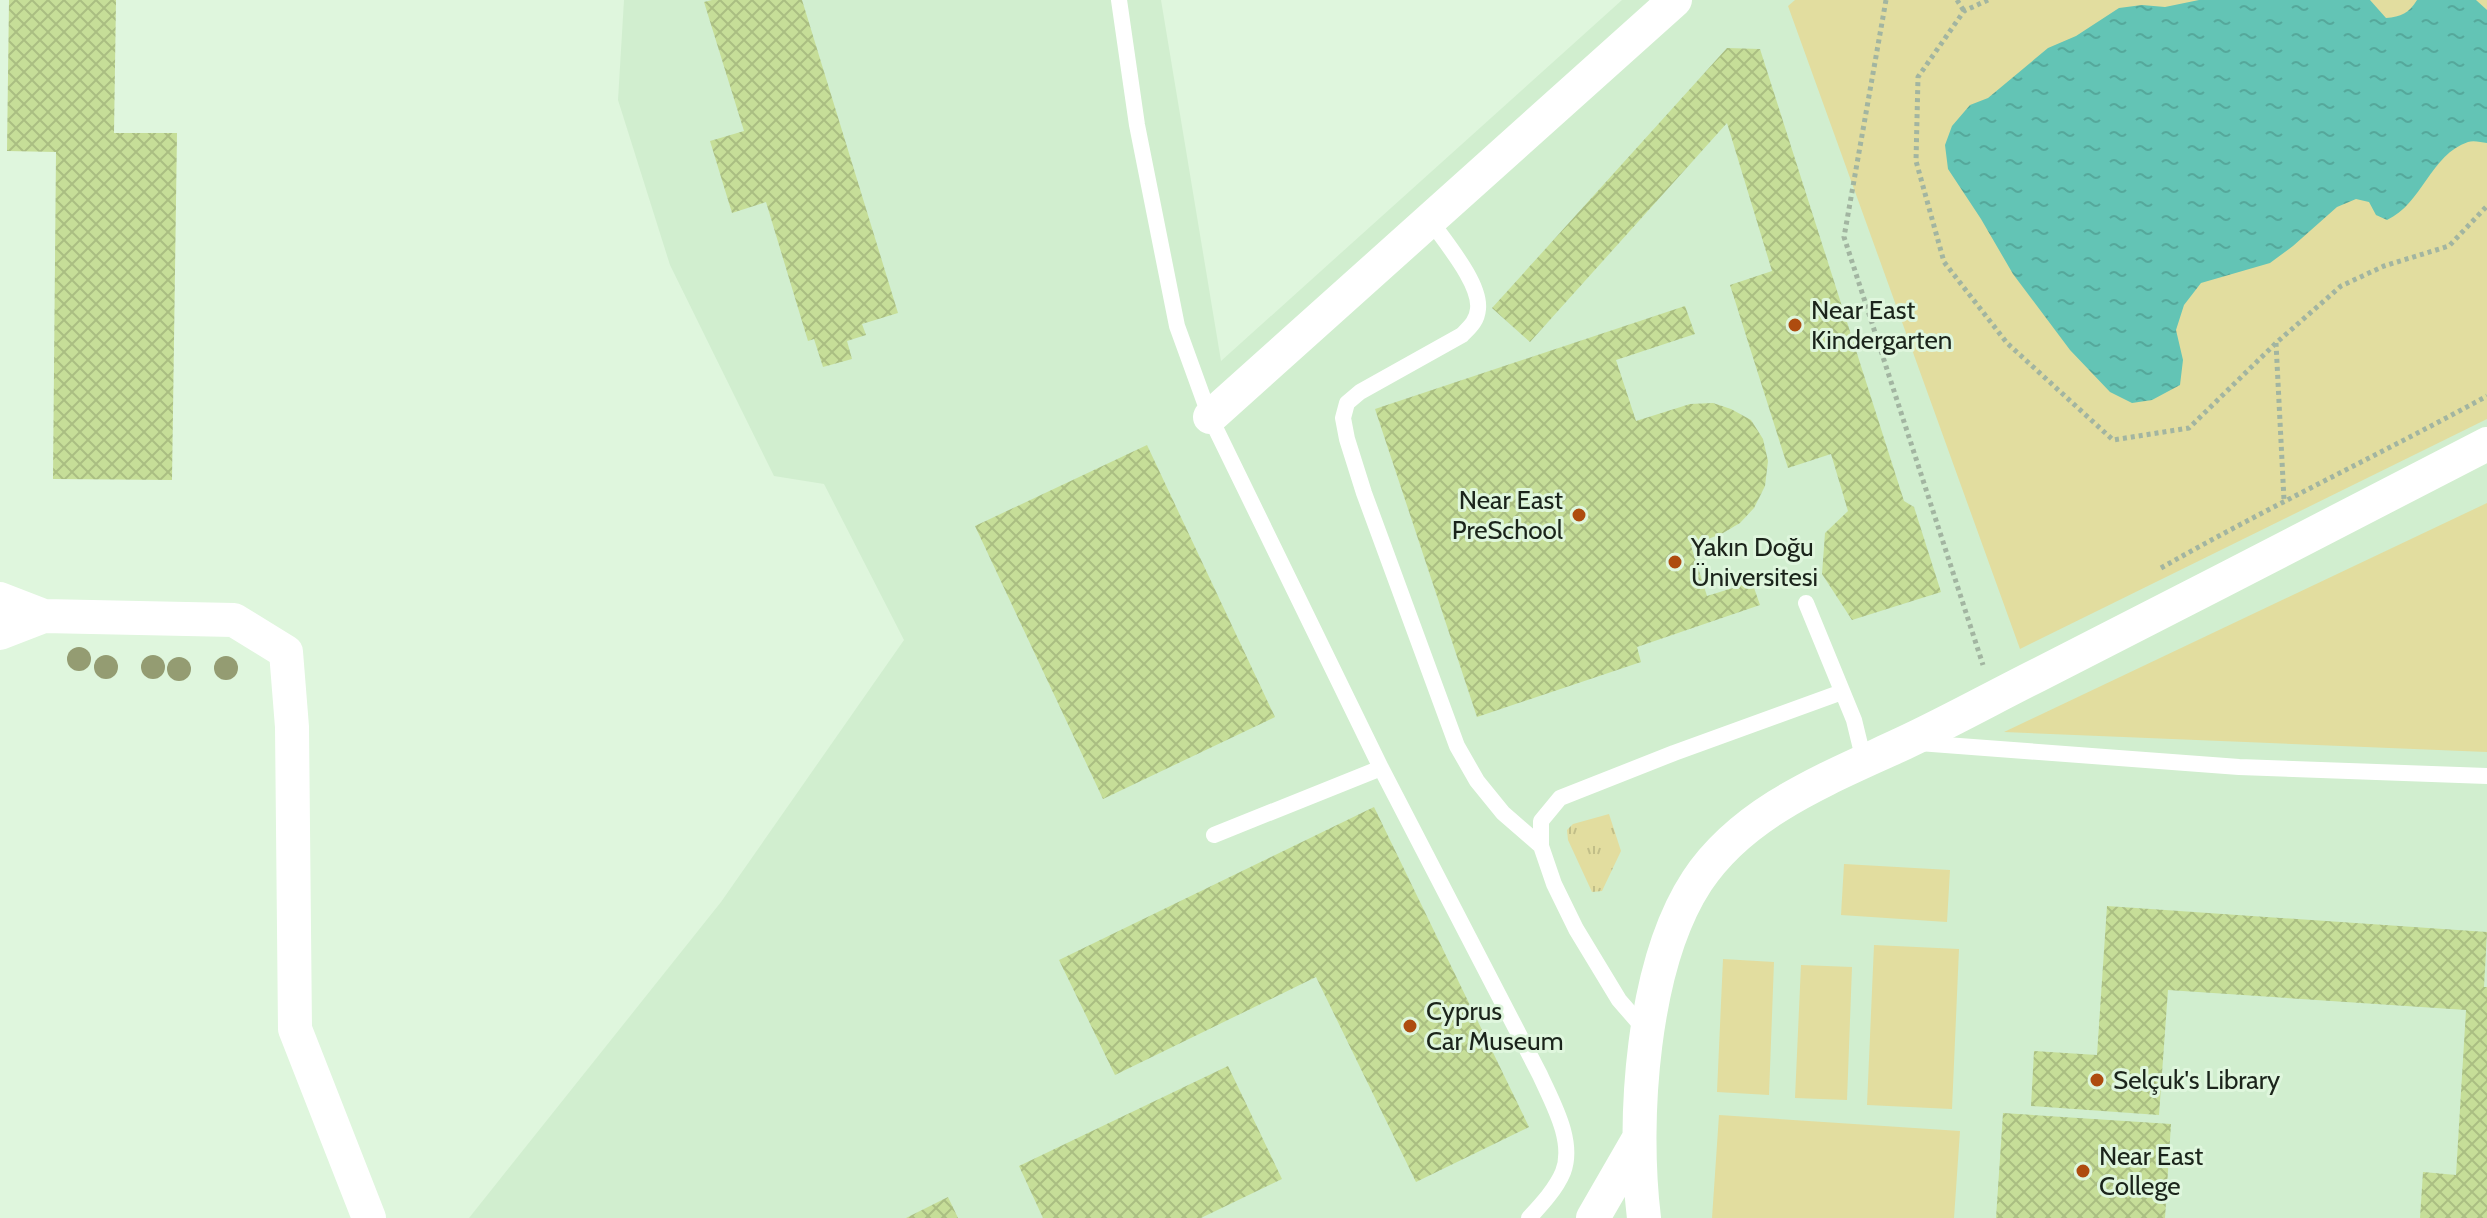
<svg xmlns="http://www.w3.org/2000/svg" width="2487" height="1218" font-family="Cabin,sans-serif">
<defs>
<pattern id="grass-tufts" width="24" height="20" patternUnits="userSpaceOnUse" patternTransform="scale(2)"><rect width="24" height="20" fill="#e2dd9f"/><path d="M3 7l-1-3M5 7V3M7 7l1-3M15 17l-1-3M17 17v-4M19 17l1-3" fill="none" stroke="#c1be88"/></pattern>
<pattern id="water-ripples" width="26" height="14" patternUnits="userSpaceOnUse" patternTransform="scale(2)"><rect width="26" height="14" fill="#63c4b5"/><path d="M2 4q2-2 4 0t4 0M15 11q2-2 4 0t4 0" fill="none" stroke="#55a89b"/></pattern>
<pattern id="building-cross-hatch" width="8" height="8" patternUnits="userSpaceOnUse" patternTransform="scale(2)"><rect width="8" height="8" fill="#c6de98"/><path d="M0 0l8 8M0 8l8-8" fill="none" stroke="#aabe82"/></pattern>
</defs>
<rect width="100%" height="100%" fill="#dff6dd"/>
<path fill="#d1eecf" d="M624,0h537l60,361 401,-361h865v1218h-2018l252,-316 183,-262 -80,-156 -50,-8 -104,-211 -52,-165z"/>
<path fill="url(#grass-tufts)" d="M1609,814l12,37 -19,40 -10,1 -24,-52 -1,-10 6,-6z"/>
<path fill="#e2dd9f" d="M1795,0h692v419l-467,230 -232,-643z
M2487,503v249l-483,-20z
M1844,864l106,6 -3,52 -106,-7z
M1874,945l85,4 -7,160 -85,-4z
M1723,959l51,3 -5,133 -52,-3z
M1801,965l51,2 -5,133 -52,-2z
M1719,1115l241,16 -6,87h-242z"/>
<path fill="url(#water-ripples)" d="M2199,0h171l16,18c15,-1 23,-5 31,-18h59l11,10v133c-6,-1 -14,-3 -19,-1 -37,12 -46,62 -81,78l-11,-5 -7,-13 -13,-3 -19,8 -44,39 -23,17 -69,20 -17,22 -8,25 7,30 -3,25 -28,15 -20,3 -22,-11 -40,-42 -57,-76 -32,-55 -33,-50 -3,-24 7,-19 18,-21 18,-7 60,-50 28,-12 43,-28 23,-3 23,2z"/>
<path fill="url(#building-cross-hatch)" d="M9,0h107l-2,133h63l-5,347 -119,-1 3,-327 -49,-1z
M712,0h90l96,313 -36,11 4,11 -19,6 5,18 -29,8 -9,-28 -6,2 -42,-139 -34,11 -22,-72 34,-10 -40,-129z
M1727,48l33,1 144,452 10,6 27,85 -89,28 -30,-46 3,-41 23,-22 -17,-57 -43,14 -58,-183 42,-14 -45,-148 -197,219 -38,-34z
M1685,306l10,28 -79,26 20,61 54,-17 23,-1 18,6 20,11 12,19 5,22 -3,25 -11,22 -14,15 -17,10 -32,13 16,50 45,-14 8,23 -123,42 4,15 -164,55 -102,-308z
M1147,445l128,272 -172,82 -128,-273z
M1374,807l155,320 -113,55 -100,-205 -201,98 -56,-115z
M2107,906l380,26 -3,55h3v231h-67l3,-46 33,3 10,-165 -298,-20 -9,125 -128,-9 3,-55 63,4z
M1228,1066l54,113 -81,39h-158l-24,-52z
M2003,1113l168,11 -6,94h-169z
M948,1197l10,21h-52z"/>
<g fill="none" stroke-linecap="round" stroke-linejoin="round">
<path stroke="#a2b5a1" stroke-width="5" stroke-dasharray="4 4" stroke-linecap="butt" d="M1886,0l-42,237 139,428
M1957,0l7,11
M1988,0l-24,11 -46,66 -2,84 28,101 63,81 106,97 76,-12 87,-85 65,-57 43,-20 65,-20 38,-40
M2276,343l8,157
M2161,568c107,-61 218,-113 326,-172"/>
<path stroke="#fff" stroke-width="16" d="M1119,0l18,125 40,201 33,91 171,351 159,307c12,27 35,66 23,97 -7,17 -22,33 -34,46
M1430,220c14,21 51,63 48,89 -1,12 -8,18 -16,26l-102,57 -13,11 -4,15 4,21 17,54 93,253 20,35 26,32 38,33
M1806,603l48,117 10,41
M1919,743l320,24 248,9
M1214,835l167,-67
M1646,1031l-27,-31 -43,-71 -22,-45 -13,-38v-25l19,-23 114,-45 168,-61"/>
<path stroke="#fff" stroke-width="34" d="M1210,417l465,-417
M0,599l44,17 190,4 52,32 6,75 3,302 74,189
M0,633l44,-17
M1593,1218l45,-78
M1644,1218c-12,-98 -2,-253 53,-337 47,-71 132,-103 207,-138 45,-21 90,-46 134,-68 150,-76 300,-154 449,-231"/>
</g>
<g fill="#949c72">
<circle cx="79" cy="659" r="12"/>
<circle cx="106" cy="667" r="12"/>
<circle cx="153" cy="667" r="12"/>
<circle cx="226" cy="668" r="12"/>
<circle cx="179" cy="669" r="12"/>
</g>
<g fill="#ae4c0f" stroke="#dff6dd" stroke-width="3">
<circle cx="1795" cy="325" r="8"/>
<circle cx="1579" cy="515" r="8"/>
<circle cx="1675" cy="562" r="8"/>
<circle cx="1410" cy="1026" r="8"/>
<circle cx="2097" cy="1080" r="8"/>
<circle cx="2083" cy="1171" r="8"/>
</g>
<g text-anchor="middle" stroke-width="6" stroke-linejoin="round" paint-order="stroke">
<g font-size="26" fill="#1b241b" stroke="#dff6dd" text-anchor="start">
<text x="1811" y="319">Near East<tspan x="1811" dy="30">Kindergarten</tspan></text>
<text x="1563" y="509" text-anchor="end">Near East<tspan x="1563" dy="30">PreSchool</tspan></text>
<text x="1691" y="556">Yakın Doğu<tspan x="1691" dy="30">Üniversitesi</tspan></text>
<text x="1426" y="1020">Cyprus<tspan x="1426" dy="30">Car Museum</tspan></text>
<text x="2113" y="1089">Selçuk's Library</text>
<text x="2099" y="1165">Near East<tspan x="2099" dy="30">College</tspan></text>
</g>
</g>
</svg>
